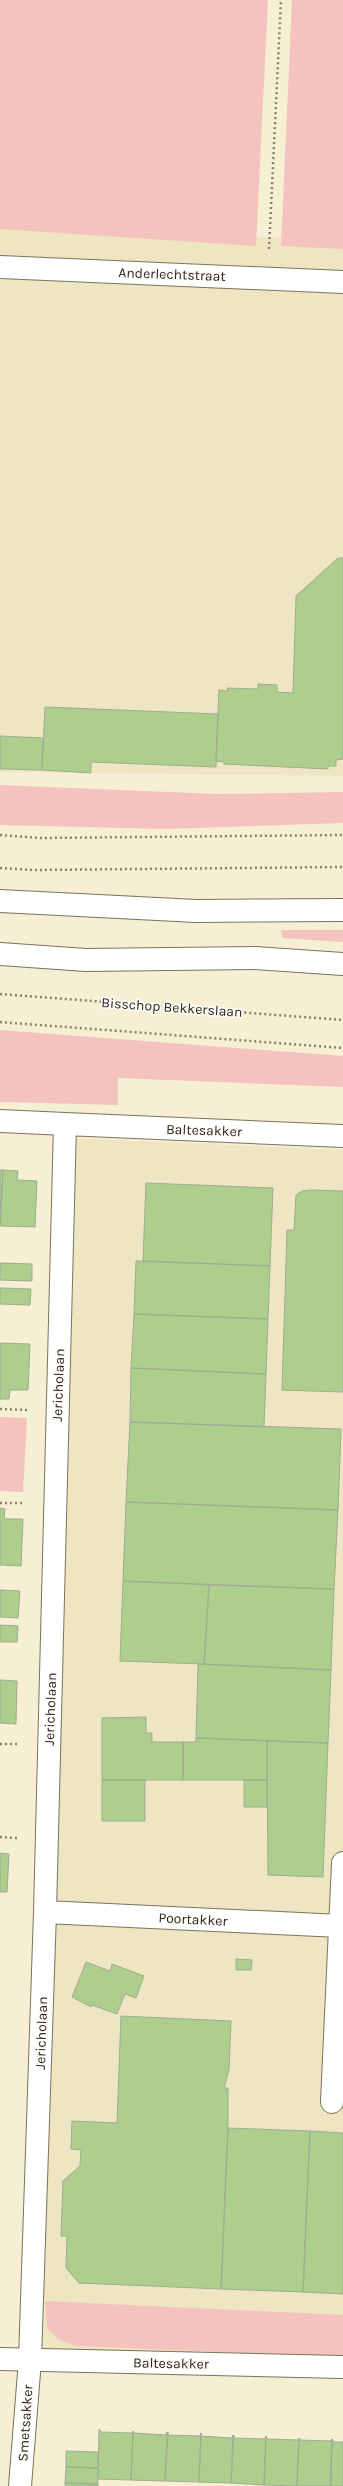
<svg xmlns="http://www.w3.org/2000/svg" width="343" height="2486" font-family="Karla,sans-serif">
<rect width="100%" height="100%" fill="#f6efd4"/>
<path fill="#eee5c2" d="M0,226l343,15v535l-343,-4z
M72,1138l271,12v1206l-307,-3z"/>
<path fill="#f4c3bd" d="M0,0h268l-12,246 -256,-17z
M292,0h51v249l-62,-3z
M0,785l217,9 126,-2v31l-178,6 -165,-4z
M281,930h62v12l-61,-4z
M0,1030l343,26v31l-225,-9v27l-118,-3z
M0,1417l27,1 -4,74 -23,-1z
M45,2301l298,14v42l-268,-11 -17,-7 -11,-11z"/>
<path fill="#adce8d" stroke="#9fac94" d="M338,558h5v201l-7,1v6h-8v3l-104,-5v-2l-8,-1 3,-71 9,1 -1,-3 31,1v-5l19,1v7l16,1 3,-97z
M45,707l173,7 -2,53 -125,-5v11l-49,-3z
M0,736l43,2 -1,32 -42,-1z
M0,1170h3l-3,56z
M3,1170l15,1 -1,9 20,1 -2,46 -35,-1z
M146,1183l127,5 -3,78 -127,-5z
M311,1190l32,1v201l-61,-2 5,-160h7l2,-35 6,-4z
M136,1261l134,5 -2,53 -134,-5z
M0,1263l32,1v17l-32,-1z
M0,1288l31,1 -1,16 -30,-1z
M134,1314l134,5 -2,55 -135,-6z
M0,1343l30,1 -2,46h-18l-1,9h-9z
M131,1368l135,6 -2,53 -134,-5z
M130,1422l211,7 -3,81 -212,-8z
M126,1502l212,8 -4,79 -211,-8z
M0,1508l5,1 -1,10h19l-2,47 -21,-1z
M123,1581l86,4 -5,79 -84,-3z
M209,1585l125,4 -3,81 -127,-6z
M0,1590l20,1 -2,27 -18,-1z
M0,1625l18,1 -1,16h-17z
M198,1664l133,6 -3,73 -132,-5z
M0,1680l17,1 -1,43 -16,-1z
M146,1717v16h6v9h31v38h-81v-62z
M196,1738l71,3v39h-84v-38h13z
M267,1741l61,2 -5,134 -55,-2z
M102,1780h43v41h-43z
M244,1780h23v27h-23z
M0,1853l9,1 -2,38h-7z
M236,1959l16,1 -1,10h-15z
M86,1962l24,9 2,-7 32,12 -8,22 -11,-4 -8,20 -25,-9 -1,2 -19,-10z
M121,2016l110,5 -2,49 -5,18h4v40l-7,161 -142,-6 -13,-15 1,-32h-6l2,-55 17,-15 1,-16 -10,-1 1,-28 45,2z
M228,2128l82,3 -7,161 -82,-3z
M310,2131l33,2v161l-40,-2z
M99,2429l2,3 31,1 1,-2 -2,49 -33,-1z
M133,2431l1,2 32,2 1,-3 -2,49 -34,-1z
M168,2432v3l32,1 1,-3 -2,49 -34,-1z
M201,2433v3l31,2 1,-3 -2,48 -32,-1z
M234,2435v3l31,1 1,-3 -2,49 -33,-2z
M266,2436l1,3 31,1 1,-2 -2,48 -33,-1z
M299,2438l1,2 31,1 1,-2 -1,47h-34z
M332,2439l2,3h9v44h-13z
M66,2451l32,1v16l-32,-1z
M66,2467l32,1v16l-33,-1z
M65,2483l33,1v2h-33z"/>
<g fill="none" stroke-linecap="round" stroke-linejoin="round">
<defs>
<path id="minor" d="M0,267l343,15
M0,1121l65,3 -20,788 -15,448 -10,126
M65,1124l278,12
M45,1912l296,14
M332,2102l11,-239
M0,2359l343,8"/>
<path id="major" d="M0,901l196,10 147,-1
M0,954l86,6 169,-2 88,6"/>
</defs>
<use href="#minor" stroke="#7a735b" stroke-width="24"/>
<use href="#major" stroke="#7a735b" stroke-width="24"/>
<path stroke="#868270" stroke-width="2.5" stroke-dasharray="2 3" stroke-linecap="butt" d="M269,249l12,-249
M0,835l40,3 303,-3
M0,868l33,2 310,-3
M0,994l343,26
M0,1022l343,26
M0,1409l27,1
M0,1503h25
M0,1744h20
M0,1837l17,1"/>
<use href="#minor" stroke="#fff" stroke-width="22"/>
<use href="#major" stroke="#fff" stroke-width="22"/>
</g>
<g text-anchor="middle" stroke-width="3.5" stroke-linejoin="round" paint-order="stroke">
<g font-size="14" fill="#2a281e" stroke="#fefcf7">
<text transform="translate(172 274) rotate(2)" y="5">Anderlechtstraat</text>
<text transform="translate(172 1007) rotate(4)" y="5">Bisschop Bekkerslaan</text>
<text transform="translate(204 1130) rotate(2)" y="5">Baltesakker</text>
<text transform="translate(58 1385) rotate(-88)" y="5">Jericholaan</text>
<text transform="translate(50 1709) rotate(-88)" y="5">Jericholaan</text>
<text transform="translate(193 1919) rotate(3)" y="5">Poortakker</text>
<text transform="translate(41 2033) rotate(-88)" y="5">Jericholaan</text>
<text transform="translate(171 2363) rotate(1)" y="5">Baltesakker</text>
<text transform="translate(25 2423) rotate(-86)" y="5">Smetsakker</text>
</g>
</g>
</svg>
